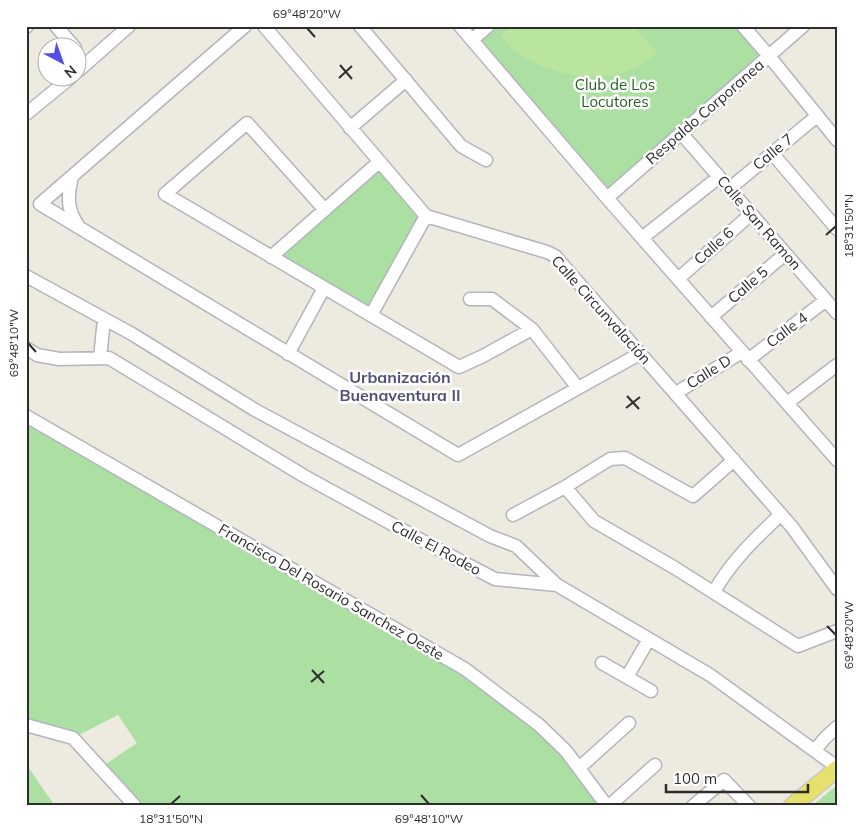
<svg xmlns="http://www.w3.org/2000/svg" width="863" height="832" font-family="Mulish,sans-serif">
<rect width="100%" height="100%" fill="#edeae0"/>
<path fill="#acdfa2" d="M495,26h242l25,29 -155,136 -129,-150z
M380,169l39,49 -50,89 -89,-49z
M26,416l439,253 74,56 68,81h-472l-35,-38 37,-25 -19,-28 -45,23 -47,-13z
M26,764l29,42h-29z
M837,785v21h-25z"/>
<path fill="#bae59f" d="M512,26h122l24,27c-10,6 -20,14 -30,18 -35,12 -82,3 -111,-19 -6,-4 -11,-11 -16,-16z"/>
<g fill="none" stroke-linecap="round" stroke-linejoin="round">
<defs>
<path id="minor" d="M56,26l19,22
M245,26l-205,178 418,251 183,-102
M264,26l162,190 121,36 8,4 237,271 45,62
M360,26l101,120 25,14
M460,26l147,172 230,262
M743,26l26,30 68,84
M26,27l1,-1
M472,40l16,-14
M78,71l51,-45
M26,114l44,-36
M350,128l56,-48
M681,133l156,180
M772,153l65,76
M72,177c-5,20 -5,33 7,50
M729,189l88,-73
M607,198l196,-172
M325,210l-78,-87 -82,71 294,173 24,-11 49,-27
M642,238l77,-61
M271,257l108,-95
M26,276l106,58 123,76 235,126 26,10 41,39
M678,279l73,-65
M470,299h22l40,30 46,59
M371,315l55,-99
M711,317l74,-63
M26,348l11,7 22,4 50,-1 195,118 128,70 63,33 62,6 153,90 127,92
M288,354l36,-66
M100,358l4,-39
M748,360l78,-60
M676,393l66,-41
M787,403l50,-38
M26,416l439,253 74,56 27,26 41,55
M565,487l29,34 81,47 123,78 39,-15
M513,515l52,-28 45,-28 15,-1 68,38 41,-36
M714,592c17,-31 42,-54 67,-78
M602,663l49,28
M627,677l22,-38
M26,725l47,13 62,68
M815,750l10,-12 12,-11
M579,768l50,-45
M609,806l46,-41
M693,806l31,-26 25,26"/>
<path id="major" d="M792,806l45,-37"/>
</defs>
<use href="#minor" stroke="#b4b4bf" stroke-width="15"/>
<use href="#major" stroke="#c8c8c8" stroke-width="19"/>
<use href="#minor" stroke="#fff" stroke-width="12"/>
<use href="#major" stroke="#e6e06c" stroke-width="16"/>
</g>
<path fill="none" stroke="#2d2d2d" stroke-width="2" d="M307,28l8,9M340,65l12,14M339,78l13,-12M826,235l10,-9M28,343l8,9M627,396l12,13M626,408l14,-11M827,626l9,9M312,670l12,13M311,682l13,-11M421,795l8,9M171,804l9,-8"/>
<g text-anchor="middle" stroke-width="5" stroke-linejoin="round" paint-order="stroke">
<g font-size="15" fill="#236521" stroke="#fff">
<text x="615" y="90">Club de Los<tspan x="615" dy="17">Locutores</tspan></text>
</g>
<g font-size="15" fill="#2d2d2d" stroke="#fff">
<text transform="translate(705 112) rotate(-41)" y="5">Respaldo Corporanea</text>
<text transform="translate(773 152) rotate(-40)" y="5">Calle 7</text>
<text transform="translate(759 223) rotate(49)" y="5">Calle San Ramon</text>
<text transform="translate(714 246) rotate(-42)" y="5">Calle 6</text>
<text transform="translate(748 285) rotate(-41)" y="5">Calle 5</text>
<text transform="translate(601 310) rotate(48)" y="5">Calle Circunvalación</text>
<text transform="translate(787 330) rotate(-37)" y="5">Calle 4</text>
<text transform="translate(709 372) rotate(-32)" y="5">Calle D</text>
<text transform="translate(436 548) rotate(28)" y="5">Calle El Rodeo</text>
<text transform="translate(331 592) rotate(30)" y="5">Francisco Del Rosario Sanchez Oeste</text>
</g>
<g font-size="16" font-weight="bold" fill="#50507a" stroke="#fff">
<text x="400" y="383">Urbanización<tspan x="400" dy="18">Buenaventura II</tspan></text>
</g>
</g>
<rect width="863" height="832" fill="none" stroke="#ffffff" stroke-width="55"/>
<g transform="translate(62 62) rotate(139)"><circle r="24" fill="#ffffff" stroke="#ababab"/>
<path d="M0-4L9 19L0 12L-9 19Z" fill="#4f50ec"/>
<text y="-8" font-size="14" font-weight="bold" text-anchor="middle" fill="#2d2d2d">N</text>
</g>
<path d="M666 784v8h142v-8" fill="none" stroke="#2d2d2d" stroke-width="2.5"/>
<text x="673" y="784" font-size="15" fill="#2d2d2d" stroke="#ffffff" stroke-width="4" paint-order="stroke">100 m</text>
<rect x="28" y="28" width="808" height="776" fill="none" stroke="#2d2d2d" stroke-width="2"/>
<g font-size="12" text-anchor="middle" fill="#2d2d2d">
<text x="307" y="18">69°48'20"W</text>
<text transform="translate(849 226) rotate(-90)" y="4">18°31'50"N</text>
<text transform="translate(14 343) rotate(-90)" y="4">69°48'10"W</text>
<text transform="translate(849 635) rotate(-90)" y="4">69°48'20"W</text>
<text x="171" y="823">18°31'50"N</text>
<text x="429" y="823">69°48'10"W</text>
</g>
</svg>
